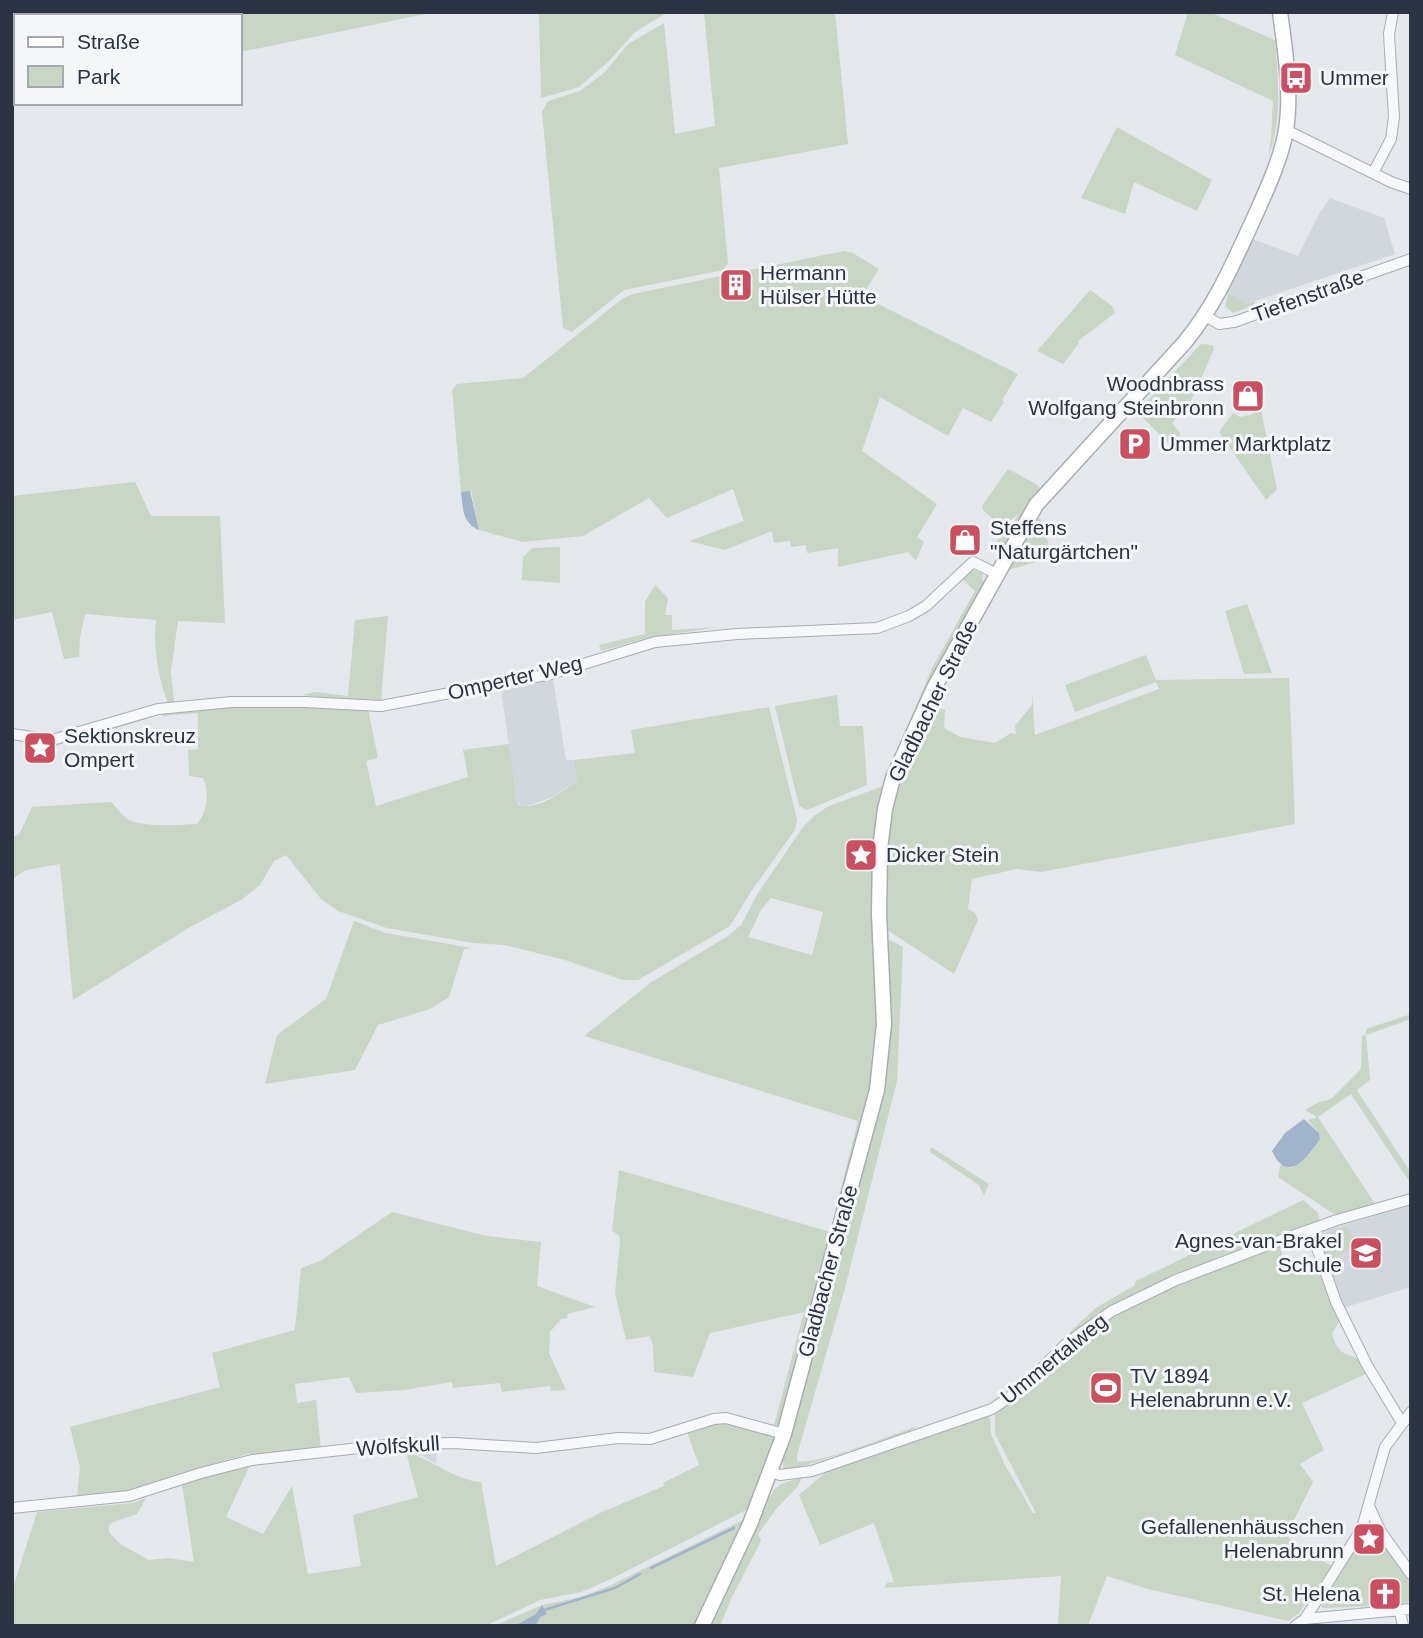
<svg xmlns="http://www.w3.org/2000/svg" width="1423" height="1638" font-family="Arial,sans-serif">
<rect width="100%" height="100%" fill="#e4e7eb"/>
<path fill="#d2d6dd" d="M1330,198l54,20 11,36 -149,50 -18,-11 25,-54 45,17 21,-42z
M553,679l13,81h8l3,20 -24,17 -29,10 -9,-5 -2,-4 3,-3 -15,-106z
M1411,1205v82l-68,21 -28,-74z
M390,1448h47l-1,16 -13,-8z"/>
<path fill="#c9d5c5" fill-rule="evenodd" d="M214,12h221l-195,40v-36h-26z
M539,12h129l-33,20 -26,29 -30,26 -38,11z
M704,12h131l13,132 -129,24 9,95 -5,7 -99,20 -52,42 -9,-4 -21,-216 6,-11 32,-10 25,-19 23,-28 36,-21 11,111 40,-8z
M1188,12h21l66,28c3,39 8,80 -7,117l3,-17 2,-39 -98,-46z
M1117,127l95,53 -15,31 -63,-29 -9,32 -44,-16z
M844,251l9,2 26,16 -17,27 156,78 -16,26 2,2 -13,20 -28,-14 -15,28 -68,-39 -18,54 75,53 -20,33 7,5 -8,19 -8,-9 -70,15v-19l-31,5 -1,-8 -15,2 -1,-6 -16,2 -2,-12 -47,19 -36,-9 55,-20 -11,-32 -66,29 -18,-20 -66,38 -60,6 -44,-12 -8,-39 -10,1 -9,-102 5,-6 66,-6 99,-79 11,-5z
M1090,290l22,16 3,7 -37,28 1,2 -16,21 -26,-13z
M1228,293l18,11 9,-3v4l-22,8 -8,-7z
M1201,344l12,1 1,4 -24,54 -18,20 9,11 -11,11 -33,-33z
M1259,400l18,89 -11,11 -47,-68 14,-19 7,4 13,-3 5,-8z
M1008,469l28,15 6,6 -14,17 -26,44 -6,2 -4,-2v-5l19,-18 7,-14 -16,13 -18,-16 -2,-5z
M135,482l16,34h69l5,107 -47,-2 -7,50 3,32h-6c-10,-24 -15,-57 -12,-83l-71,-6 -5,24 -1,19 -15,2 -12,-47 -40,8v-124z
M1040,518l13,39 -45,13 27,-47z
M560,547v36l-38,-3 1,-23 9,-9z
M973,570l9,3 1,10 -46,87 -44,98 -5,5 44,-105 43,-77 -13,-12z
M655,585l13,13 -3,17h7v15l47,-3 -73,11 -45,13 -2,-6 46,-11v-32z
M1247,604l25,69 -28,1 -19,-63z
M388,616l-7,84 -53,-1 -25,-4 12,-3 33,4 7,-76z
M1146,655l10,25 133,-2 6,146 -254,48 -24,-3 -45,10 -4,30 7,4 3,7 -24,54 -71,-47c0,-52 0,-104 17,-154 11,-33 30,-66 45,-98l4,3 -14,28 10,4 -1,18 16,9 35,6 16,-10 5,1 -1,-8 17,-21v-14l3,44 124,-46 -3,-7 -81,30 -10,-27z
M837,695l3,31h23l4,59 -60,25 -8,-4 -24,-100z
M266,704l102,5 10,49 -12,3 10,45 92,-29 -5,-27 46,-6 7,51 -2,3 4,7c20,6 45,-13 59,-25l-3,-20 61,-7 -4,-23 138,-23 28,112 -2,11 -43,60 -22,36 -92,54h-15l-58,-20 -60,-15 -32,-2 -86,-15 -49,-17 -17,-12 -35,-44 -12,6 -14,24 -19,15 -51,27 -117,73 -13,-136 -34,6 -14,9v-41l8,-5 12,-26 79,-5c5,5 10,12 15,16 13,10 55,7 71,6 10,-11 13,-33 6,-46l-14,-2 -1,-26 10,-1v-36l-35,3 -1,-2z
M147,716l3,2 -92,27 -5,8 -2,-2 6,-8z
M886,785l-9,268h-4l-2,3 3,14 -7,40 -35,129 -4,2 -2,8 3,4 -50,172h-5l30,-113 -94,21 -17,44 -39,-5 -1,-26 -3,-10 -24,4 -11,-47 5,-52 -1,-6 -7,-4 7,-61 211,62 28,-111 -274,-85 66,-53 78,-47 13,-11 17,-32 45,-66 12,-12 14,-9zM771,898l52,14 -11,43 -64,-18 13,-27z
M354,921l32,12 86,15 -8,1 -15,48 -19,12 -52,16 -23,45 -90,14 12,-49 49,-36z
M890,940l13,7 -6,134 -52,207 -48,167v6c14,6 101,-28 120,-35l-7,5 -118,39 -8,-2 -2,-7 91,-339 13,-177z
M1411,1014v5l-45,16 4,45 -13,10 54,83v11l-60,-90 -33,23 57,87 -38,12 -59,-39 3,-14 10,5 20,-15 9,-14 -1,-6 -11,-13 9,-3 -12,-7 14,-8 12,-3 30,-30 1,-33 4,-1v-6z
M931,1147l58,37 -5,12 -5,-11 -49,-33z
M1303,1200l15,13 2,9 -153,58 -98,57 1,-5 27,-25 37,-21 2,-5z
M392,1212l94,24 55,6 -4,44 58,21 -28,7 1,4 -7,1 -11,13 -1,21 17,37 -15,1 -1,-5 -48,6 -2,-9 -47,5 -1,-6 -48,8 -48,3 -7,-16 -54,7 2,19 19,-3 5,49 -68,8 -2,-4 -73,21 -47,17 -54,6 3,-30 -10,-40 150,-40 -8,-34 83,-23 6,-62 19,-7z
M1346,1227l8,13 -6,9 -19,12 -10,-25z
M1279,1245l7,22 7,-2 3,10 23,-7 21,52 -8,13c6,27 17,17 30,29 3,3 4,8 6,11l-66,30 22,47 -24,14 13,18 -25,50 -5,1 21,18 28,15 -33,47 -11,8 -140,-32 -41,-13 -19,50h-30l3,-50 -177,12 3,-5 7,-1 -20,-59 -54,22 -21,-50 33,-28 158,-53 1,20 13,29 29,50h3l-41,-79v-19c30,-26 57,-55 89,-79 56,-44 129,-68 195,-91z
M722,1421l50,13 4,6 -23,63 -9,8 -135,69 -28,12 -41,8 -55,26h-473v-35l25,-79 96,-9 13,-5 -9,16 -24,8 -4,4v6l11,12 29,16 19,-2 26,4 -12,-78 68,-19 -24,52 37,17 29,-48 16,88 53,-8 -8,-51 65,-18 -12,-45c26,7 48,28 75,30l15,84 106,-54 62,-26 -1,-3 36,-18 -12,-33z
M802,1477l-4,9 -21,22 -19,26 3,7 -30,58 -11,27h-11l51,-113 14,-23 7,-6z
M743,1520l-1,10 -48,96h-160l2,-1v-11l-22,12h-20l48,-21 39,-8 30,-12z
M1368,1532c11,1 41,41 43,51 1,6 0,12 0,18l-13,4 -75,3 -3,-4 43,-70z"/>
<path fill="#a1b4ca" d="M470,491l9,39c-17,-7 -16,-22 -18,-38z
M1304,1119l15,14 1,6c-13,20 -33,45 -48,12l13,-18z
M542,1605l5,9 -7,3 -4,8 -22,1 22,-12z"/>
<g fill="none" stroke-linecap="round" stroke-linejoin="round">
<path stroke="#a1b4ca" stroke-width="2.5" d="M651,1568l83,-40
M544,1610l71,-22 25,-14"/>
<defs>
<path id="street" d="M1286,130l105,52 20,7
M1373,173l18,-34 3,-22 -5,-83 4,-22
M1206,316l13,8 15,-2 177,-63
M12,734l40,6 106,-31 74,-7h73l76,4 170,-32 104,-32 82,-8 140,-6 32,-12 17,-10 47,-44 24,12
M1311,1231l25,71 31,63 35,58
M771,1472l9,3 32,-4 180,-62 29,-20 45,-45 46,-33 64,-31 97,-37 64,-23 74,-21
M1369,1506l12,26 30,42
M12,1508l117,-12 72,-23 51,-13 143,-16 59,-1 82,5 82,-10 32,1 64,-20 12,-1 58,16
M1400,1611l3,15
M1305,1619l106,-10
M1295,1626l10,-7 57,-91 23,-81 26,-35"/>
<path id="secondary" d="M702,1626l48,-102 34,-90 93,-344 7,-66 -5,-110 1,-65 5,-40 8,-31 41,-90 102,-183 149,-163c32,-39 49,-81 70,-126 12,-27 26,-57 31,-86 6,-39 -1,-79 -6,-118"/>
</defs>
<use href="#street" stroke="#a9aeb5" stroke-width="12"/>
<use href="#secondary" stroke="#a9aeb5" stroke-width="17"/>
<use href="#street" stroke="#f7f8fa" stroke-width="10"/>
<use href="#secondary" stroke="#fff" stroke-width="14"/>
</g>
<defs>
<symbol id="bus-square" viewBox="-11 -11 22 22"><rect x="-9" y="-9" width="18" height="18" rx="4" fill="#cb4f61" stroke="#f4f6f8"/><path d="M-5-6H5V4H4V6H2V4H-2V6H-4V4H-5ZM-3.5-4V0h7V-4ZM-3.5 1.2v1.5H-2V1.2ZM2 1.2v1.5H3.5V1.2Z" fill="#fff"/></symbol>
<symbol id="building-square" viewBox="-11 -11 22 22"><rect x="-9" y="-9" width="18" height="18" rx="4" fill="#cb4f61" stroke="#f4f6f8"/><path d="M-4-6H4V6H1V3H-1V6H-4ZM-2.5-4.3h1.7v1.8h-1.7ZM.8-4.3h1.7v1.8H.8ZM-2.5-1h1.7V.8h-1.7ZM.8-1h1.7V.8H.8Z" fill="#fff"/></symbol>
<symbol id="shop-square" viewBox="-11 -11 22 22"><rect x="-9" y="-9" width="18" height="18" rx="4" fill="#cb4f61" stroke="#f4f6f8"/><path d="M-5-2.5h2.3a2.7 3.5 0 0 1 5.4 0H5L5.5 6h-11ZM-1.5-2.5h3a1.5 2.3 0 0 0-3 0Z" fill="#fff"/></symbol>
<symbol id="parking-square" viewBox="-11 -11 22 22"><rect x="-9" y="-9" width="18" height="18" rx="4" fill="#cb4f61" stroke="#f4f6f8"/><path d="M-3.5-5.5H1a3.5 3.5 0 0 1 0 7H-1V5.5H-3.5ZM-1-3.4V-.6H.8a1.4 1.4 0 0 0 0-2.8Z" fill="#fff"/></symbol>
<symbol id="sight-square" viewBox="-11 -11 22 22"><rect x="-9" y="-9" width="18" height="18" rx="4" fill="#cb4f61" stroke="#f4f6f8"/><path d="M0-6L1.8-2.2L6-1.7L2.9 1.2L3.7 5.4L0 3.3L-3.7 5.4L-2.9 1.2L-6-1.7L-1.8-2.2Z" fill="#fff"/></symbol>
<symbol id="school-square" viewBox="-11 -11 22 22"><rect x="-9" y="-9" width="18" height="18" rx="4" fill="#cb4f61" stroke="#f4f6f8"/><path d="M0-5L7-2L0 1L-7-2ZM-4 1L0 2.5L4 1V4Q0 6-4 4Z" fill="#fff"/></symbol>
<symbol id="stadium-square" viewBox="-11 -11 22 22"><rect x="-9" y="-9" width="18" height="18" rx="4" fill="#cb4f61" stroke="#f4f6f8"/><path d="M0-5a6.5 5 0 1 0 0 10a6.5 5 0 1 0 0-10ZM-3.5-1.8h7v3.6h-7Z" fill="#fff"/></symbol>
<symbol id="church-square" viewBox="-11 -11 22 22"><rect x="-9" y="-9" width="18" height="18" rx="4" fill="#cb4f61" stroke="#f4f6f8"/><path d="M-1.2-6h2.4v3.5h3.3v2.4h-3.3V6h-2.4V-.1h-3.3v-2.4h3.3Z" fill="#fff"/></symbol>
</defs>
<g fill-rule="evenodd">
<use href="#bus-square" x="1277" y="59" width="38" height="38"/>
<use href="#building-square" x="717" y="266" width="38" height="38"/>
<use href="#shop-square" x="1229" y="377" width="38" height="38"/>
<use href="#parking-square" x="1116" y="425" width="38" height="38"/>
<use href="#shop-square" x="946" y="521" width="38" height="38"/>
<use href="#sight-square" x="21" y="729" width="38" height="38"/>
<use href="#sight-square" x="842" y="836" width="38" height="38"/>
<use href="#school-square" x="1347" y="1234" width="38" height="38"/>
<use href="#stadium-square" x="1087" y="1369" width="38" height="38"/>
<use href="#sight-square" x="1350" y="1520" width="38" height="38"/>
<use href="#church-square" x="1366" y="1575" width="38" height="38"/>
</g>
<g text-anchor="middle" stroke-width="6" stroke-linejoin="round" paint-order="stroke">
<g font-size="21" fill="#2c3443" stroke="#f4f6f8" text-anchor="start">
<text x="1320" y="85">Ummer</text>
<text x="760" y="280">Hermann<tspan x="760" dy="24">Hülser Hütte</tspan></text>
<text x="1224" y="391" text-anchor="end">Woodnbrass<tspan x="1224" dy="24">Wolfgang Steinbronn</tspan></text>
<text x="1160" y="451">Ummer Marktplatz</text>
<text x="990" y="535">Steffens<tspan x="990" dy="24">"Naturgärtchen"</tspan></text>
<text x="64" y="743">Sektionskreuz<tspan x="64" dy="24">Ompert</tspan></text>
<text x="886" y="862">Dicker Stein</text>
<text x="1342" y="1248" text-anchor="end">Agnes-van-Brakel<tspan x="1342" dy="24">Schule</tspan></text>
<text x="1130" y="1383">TV 1894<tspan x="1130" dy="24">Helenabrunn e.V.</tspan></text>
<text x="1344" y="1534" text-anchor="end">Gefallenenhäusschen<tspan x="1344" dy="24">Helenabrunn</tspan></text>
<text x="1360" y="1601" text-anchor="end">St. Helena</text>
</g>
<g font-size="21" fill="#2c3443" stroke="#f4f6f8">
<text transform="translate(1308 296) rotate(-20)" y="7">Tiefenstraße</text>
<text transform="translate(515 678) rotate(-13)" y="7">Omperter Weg</text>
<text transform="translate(933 701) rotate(-64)" y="7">Gladbacher Straße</text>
<text transform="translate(828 1271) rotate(-75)" y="7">Gladbacher Straße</text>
<text transform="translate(1054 1359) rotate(-39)" y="7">Ummertalweg</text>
<text transform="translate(398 1446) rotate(-4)" y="7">Wolfskull</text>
</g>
</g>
<rect width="1423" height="1638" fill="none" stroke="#2c3443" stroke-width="28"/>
<rect x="14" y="14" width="228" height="91" fill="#f4f6f8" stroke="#a4a8b0" stroke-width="2"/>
<rect x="28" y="37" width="35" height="10" fill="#ffffff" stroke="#a4a8b0" stroke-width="2"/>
<text x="77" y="49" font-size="21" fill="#2c3443">Straße</text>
<rect x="28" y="66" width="35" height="21" fill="#c9d5c5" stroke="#a4a8b0" stroke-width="2"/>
<text x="77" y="84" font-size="21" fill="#2c3443">Park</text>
</svg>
